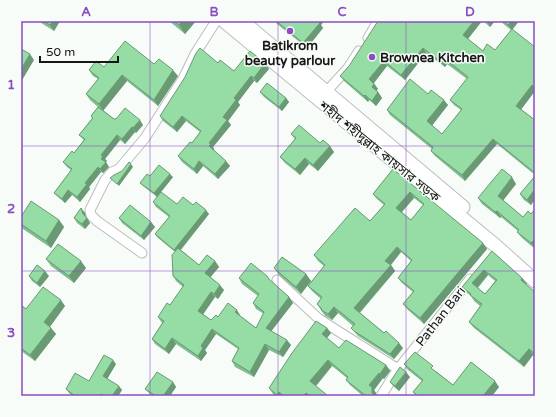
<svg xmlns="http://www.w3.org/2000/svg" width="556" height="417" font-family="'Varela Round','Noto Sans Bengali',sans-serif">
<rect width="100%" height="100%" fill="#f8fcf9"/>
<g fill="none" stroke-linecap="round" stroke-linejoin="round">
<defs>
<path id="minor" d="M368,38l10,-17
M326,92l22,-24 11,-17
M142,253l-45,-32 -6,-6 -1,-5 15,-30 7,-8 7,-3 26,-31 38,-59 12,-25 21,-33
M277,280l42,39 79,50
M381,396l17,-27 72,-90"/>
<path id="secondary" d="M224,21l272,225 39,35
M242,21l221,186"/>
</defs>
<use href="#minor" stroke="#bbbebc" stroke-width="11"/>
<use href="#secondary" stroke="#bbbebc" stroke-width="15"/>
<use href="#minor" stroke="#fff" stroke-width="9"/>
<use href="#secondary" stroke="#fff" stroke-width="13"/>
</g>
<path fill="#81bd8e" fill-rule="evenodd" d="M38,21h22l-6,10z
M169,21h27l-11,13z
M275,21h49l-3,4 2,3 -16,20 -30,-24z
M482,21l-14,18 15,12 12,-1 16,-20 -11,-9h19l-7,9 23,17v44l-14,18 14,11v55l-38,-31 -32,37 -30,-25 -4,-5 1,-2 -42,-34 -3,-5 41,-16 20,11 -16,20 10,9 19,-24 -7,-5 -4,-5 17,-21 -20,-15 -2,3 -19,-14 -21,27 -18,-14 -13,17 4,6 -2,2 2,1 4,6 -6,8 -7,-6 -1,2 -24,-21 -4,-5 9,-10z
M483,21h12l-5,6z
M218,63l16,8 31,-8 4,6 -12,14 -3,-2 -16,21 2,3 -12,16 3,4 -18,22 1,2v1l16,16 -12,13 -15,-13 -6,8 -15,-12 -4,-6 14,-13 8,-11 -14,-11 -9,11 -14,-11 -3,-5z
M154,64l24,12 -20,30 -31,-25 -24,29 11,9 29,6 -7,8 -1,-1 -10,12 -5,-4 -15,19 2,2 -2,1 4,5 -6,6 -2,-1 -12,15 1,2 -10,13 -8,-7 -7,8 -7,-6 -4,-4 17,-23 -4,-3 -4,-5 11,-9 10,-13 -5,-5 13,-17 -1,-2 7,-9 -8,-7 -4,-6 12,-15 -5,-3 -4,-6 15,-3z
M260,92l26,6 3,4 -7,9 -18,-14z
M291,134l29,9 14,9 -16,19 -9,-7 -9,11 -15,-12 -5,-6 15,-18z
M393,169l94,80 -63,75 -16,-14 -5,-6 10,-12 -11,-9 -4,-5 13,-17 -10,-9 -10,13 4,6 -35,42 43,35 -9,11 -36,-23 -7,-8 2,-2 -15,-13 -6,7 -7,-4 -8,-12 4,-5 -9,-8 -4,-5 16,-20 -6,-5 -4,-6 56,-34 14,-16 -7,-6 -4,-5zM414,198l9,7 -12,15 -9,-8z
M150,176l23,1 -16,20 -14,-11 -3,-3z
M535,176v23l-4,6 -7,-5 -4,-6z
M516,184l-13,16 20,17 8,-3 4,-5v40l-13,-11 -5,-6 1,-1 -17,-14 -1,1 -18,-14 -4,-6z
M153,202l40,3 16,9 -28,36 18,15 16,-4 4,6 -9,10 14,13 -6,9 -3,-2 -12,17 8,6 7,-3 22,-2v1l16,12 8,-14 -8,-5 -3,-6 5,-7 -16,-12 -3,-6 32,3 18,16 4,6 -22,28 20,14 -8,12 -14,-7 -15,27 -19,-10 -3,-6 6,-12 -22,-15 -11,16 2,3 -6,8 -25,-17 -7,10 -14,-10 -3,-5 10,-16 -4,-6 12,-12 13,-18 -7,-6 -3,-5 2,-24 -17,-14 -3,-4 14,-17 -13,-10z
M81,208l4,5 1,4 4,6 -5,6 -8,-6 -3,-5z
M21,217l38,3 5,7 -13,21 -28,-19 -2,-3z
M119,218l32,4 4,5 -11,13 -22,-17z
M492,251l30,27 5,6 -1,1 9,7v65l-2,-2 -9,12 -50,-39 -5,-6 11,-16 -6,-5 -3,-5 -4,-3 -5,-6zM488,275l7,6 -10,13 -7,-6z
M46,259l40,9 -12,15 -23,-17z
M274,268l32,6 5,7 -10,13 -22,-19z
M29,276h20l-9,11 -8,-6z
M21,305l5,4 39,-3 -15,21 6,7 -21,27 -14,-10z
M327,328l4,5 -4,5 12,10 47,17 4,6 -6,8 -1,-1 -9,12 2,3v3h-13l-13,-11 -4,-5 1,-2 -15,-12 -16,20 12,10h-53l-2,-2 -4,-6z
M116,364l-9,15 15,11 -4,6h-46l-3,-3 -3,-4 23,-8z
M404,364l33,8 16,13 46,2 -7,9h-76l-3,-4 9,-11 -14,-11z
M410,377l-11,14 -5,-4 -4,-5z
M173,382l3,5 -6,9h-18l-7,-7z"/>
<path fill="#699a74" d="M53,21h7l-6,10 -4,-6z
M182,21h14l-11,13 -6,-9z
M317,21h7l-3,4 2,3 -16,20 -4,-5z
M474,21h8l-15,19 -4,-5z
M487,21h8l-5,6z
M511,21h8l-7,9 -4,-5z
M423,48l3,5 -21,27 -4,-5z
M30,54l4,6 -13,22v-13z
M444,58l3,6 -2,3 -4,-5z
M384,61l3,5 -14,18 -4,-5z
M265,63l4,6 -12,14 -3,-5z
M173,70l5,6 -20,30 -4,-6z
M122,75l5,6 -24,30 -4,-7z
M251,76l3,5 -16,21 2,3 -12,16 3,4 -18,22 1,2 -1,2 -4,-5v-3l25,-45z
M374,84l4,5 -3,3 -3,-5z
M532,85l3,5v1l-15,20 -4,-5z
M378,92l4,6 -6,8 -4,-5z
M365,95l4,5 -1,2 -4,-6z
M286,98l3,4 -7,9 -3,-4z
M444,100l4,5 -17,22 -4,-6z
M182,116l4,5 -9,11 -4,-5z
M140,120l3,5 -7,8 -3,-5z
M132,127l3,5 -10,12 -3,-5z
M117,135l3,5 -15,19 2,2 -2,2 1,-1 3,5 -6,6 -3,-4 1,-14z
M493,139l4,5 -32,37 -3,-6z
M330,146l4,6 -16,19 -5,-6z
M305,158l4,6 -9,11 -5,-6z
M199,161l4,5 -6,8 -3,-5z
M226,161l4,5 -12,13 -3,-5z
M131,164l2,3 -14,19 -2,-2z
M98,167l3,5 -12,15 1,2 -10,13 -3,-5 8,-14z
M170,174l3,3 -16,20 -3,-4z
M512,177l4,7 -14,18 -4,-6z
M535,189v10l-4,6 -4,-5z
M68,190l4,5 -7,8 -3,-4z
M410,192l4,6 -14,16 -4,-6z
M81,208l4,5 1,5h1l3,5 -5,6 -3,-5 1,-10z
M206,210l3,4 -32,40 -3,-4z
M497,211l4,6 -1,1 -5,-6z
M59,220l5,7 -13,21 -5,-7z
M151,222l4,5 -11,13 -3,-4z
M535,239v9l-4,-5z
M483,243l4,6 -63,75 -4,-6z
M397,247l4,5 -12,15 -4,-6z
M81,261l5,7 -12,15 -5,-7z
M215,261l4,6 -10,12 -4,-6z
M391,265l4,6 -37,43 -4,-6z
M484,270l4,5 -12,14 -4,-6z
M45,271l4,5 -9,11 -3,-4z
M306,274l5,7 -10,13 -5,-7z
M522,278l5,6 -2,2 -4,-6z
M220,285l4,5 -6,9 -4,-5z
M211,292l4,5 -13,19 -4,-5z
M289,297l4,6 -23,30 -4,-5z
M61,300l4,6 -17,23 -4,-7z
M334,307l4,6 -6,7 -4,-6z
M237,310l3,5 -1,3 -4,-6z
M51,328l5,6 -21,27 -5,-6z
M327,328l4,5 -5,6 -4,-5z
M212,329l4,5 -11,16 2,3 -6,8 -3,-5 3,-10z
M172,338l4,6 -7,10 -4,-5z
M287,340l4,5 -8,12 -4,-5z
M399,343l4,5 -9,11 -4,-5z
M265,344l4,6 -15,27 -4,-5z
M529,349l4,6 -9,12 -5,-6z
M113,360l3,4 -10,17 -3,-5z
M328,360l4,6 -17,21 -5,-6z
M386,365l4,6 -6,8 -4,-5z
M406,372l4,5 -11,14 -4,-5z
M379,373l4,5 -9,12 2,3v3l-4,-3 -3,-8z
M495,381l4,6 -7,9h-9z
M173,382l3,5 -6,9h-7z
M119,386l3,4 -4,6h-6z
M279,392l3,4h-4l-1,-1z
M306,393l2,3h-5z"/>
<path fill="#96dca5" stroke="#699a74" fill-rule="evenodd" d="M43,21h10l-3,4z
M174,21h8l-3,4z
M276,21h42l2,2 -17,20z
M378,21h96l-11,14 20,16 4,-7 8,6 17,-21 23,18v41l-3,-3 -16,21 19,14v53l-42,-34 -31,36 -31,-24 2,-4 -46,-37 23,-31 18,15 3,-4 13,10 -17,21 15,13 20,-25 -12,-9 18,-23 -24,-19 -3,4 -18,-14 -22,27 -17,-14 -15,18 5,5 -2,3 6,5 -6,9 -7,-6 -1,1 -24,-20 9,-10z
M503,21h8l-3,4z
M125,41l29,23 5,-5 14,11 -19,30 -32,-25 -23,29 -13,-10 13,-16 -10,-8 7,-9 8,6z
M200,48l18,15 2,-3 14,11 16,-20 15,12 -11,15 -3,-2 -17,22 2,2 -13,17 4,3 -18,23 2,1 -2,2 17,15 -11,13 -16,-13 -5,8 -16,-13 12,-14 2,1 9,-12 -19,-15 -9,11 -13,-11 25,-39 11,-24z
M21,49l9,5 -9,15z
M267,83l19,15 -7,9 -19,-15z
M98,107l16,12h2l9,-11 15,12 -7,8 -1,-1 -10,12 -5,-4 -16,20 2,1 -2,3 5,3 -6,7 -2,-2 -13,16 2,1 -10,13 -9,-7 -6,9 -8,-6 18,-24 -9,-7 9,-11 2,2 11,-14 -6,-4 14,-17 -2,-2z
M299,125l21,18 3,-3 7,6 -17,19 -8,-7 -10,11 -15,-12 16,-19 -5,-4z
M129,162l2,2 -14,20 -7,-6 4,-3 8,-4z
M159,165l11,9 -16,19 -14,-10 7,-9 3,2z
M393,169l90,74 -63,75 -17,-14 11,-13 -16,-13 14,-18 -15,-13 -12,14 6,4 -37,43 30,25 2,-2 13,12 -9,11 -36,-23 -3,-3 4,-4 -21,-17 -6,7 -7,-4 1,-1 -5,-5 5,-7 -14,-11 17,-21 -11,-10 41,-47 15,13 15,-17 -12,-10zM410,192l14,12 -13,16 -15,-12z
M502,169l10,8 -14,19 25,21 5,-6 3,3 4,-5v30l-4,4 -14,-11 2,-2 -22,-19 -2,1 -17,-14z
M535,176v13l-8,11 -7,-6z
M161,192l16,12 6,-7 10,8 3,-3 10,8 -32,40 -19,-16 15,-18 -17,-14z
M31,201l28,19 -13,21 -25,-17v-7z
M130,205l21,17 -10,14 -22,-18z
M81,208l2,6 4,4 -5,6 -8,-6z
M58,244l23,17 -12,15 -23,-17z
M178,248l21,17 8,-10 8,6 -10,12 15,12 -6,9 -3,-2 -13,19 13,9 5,-5 2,2 10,-14 9,7 -2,2 21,16 8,-16 -11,-9 6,-9 -20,-16 12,-15 16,13 2,3 20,18 -23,31 21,12 -8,12 -14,-8 -15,28 -18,-11 7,-13 -27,-19 -11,17 2,2 -5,8 -26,-18 -7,11 -13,-10 12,-18 -6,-4 9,-14 3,2 14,-20 -11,-9 -1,-21z
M492,251l30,27 -1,2 14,12v62l-6,-5 -10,12 -50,-39 13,-18 -12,-9 1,-1 -9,-7zM484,270l13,10 -12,14 -13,-11z
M282,257l24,17 -10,13 -22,-19z
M37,265l8,6 -8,12 -8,-7z
M43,287l18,13 -17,22 7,6 -21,27 -9,-7v-43l5,4z
M316,321l11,7 -5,6 17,14 7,-8 40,25 -6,9 -1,-1 -10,12 3,2v6l4,3h-10l-20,-16 2,-3 -20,-17 -18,21 18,15h-18l-4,-3 -3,3h-19l-5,-4 -2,3 -8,-7 23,-35z
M415,352l18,14 -2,2 22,17 18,-23 24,19 -12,15h-65l-5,-4 10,-12 -19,-16z
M104,355l9,5 -10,16 16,10 -7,10h-8l-3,-2 -2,2h-24l-9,-7 9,-16 14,8z
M400,367l6,5 -11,14 -5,-4z
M157,372l16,10 -10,14h-7l-11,-7z"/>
<path fill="none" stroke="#8a4dc3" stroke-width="1" stroke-opacity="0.55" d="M150,21v375M278,21v375M406,21v375M21,146h514M21,271h514"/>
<g fill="#8a4dc3" stroke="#f8fcf9" stroke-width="1.5">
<circle cx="290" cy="31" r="4"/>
<circle cx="372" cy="57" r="4"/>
</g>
<g text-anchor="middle" stroke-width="3" stroke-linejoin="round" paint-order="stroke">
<g font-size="13" font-weight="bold" fill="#151615" stroke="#f8fcf9">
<text x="290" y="50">Batikrom<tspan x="290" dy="15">beauty parlour</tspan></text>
<text x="380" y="62" text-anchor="start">Brownea Kitchen</text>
</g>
<g font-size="13" fill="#151615" stroke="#f8fcf9">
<text transform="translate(380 151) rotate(39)" y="5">শহীদ শহীদুল্লাহ কায়সার সড়ক</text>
<text transform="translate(440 316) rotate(-52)" y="5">Pathan Bari</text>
</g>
</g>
<rect width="556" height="417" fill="none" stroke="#f8fcf9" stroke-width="44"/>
<path d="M40 56v6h78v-6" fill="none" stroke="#151615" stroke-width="2"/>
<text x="46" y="56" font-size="12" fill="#151615" stroke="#f8fcf9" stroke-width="3" paint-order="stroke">50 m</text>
<rect x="22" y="22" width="512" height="373" fill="none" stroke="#8a4dc3" stroke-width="1.5"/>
<g font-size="13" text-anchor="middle" font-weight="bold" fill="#8a4dc3">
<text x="86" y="16">A</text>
<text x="214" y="16">B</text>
<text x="342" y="16">C</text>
<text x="470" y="16">D</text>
<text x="11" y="89">1</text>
<text x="11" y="213">2</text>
<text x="11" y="337">3</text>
</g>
</svg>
